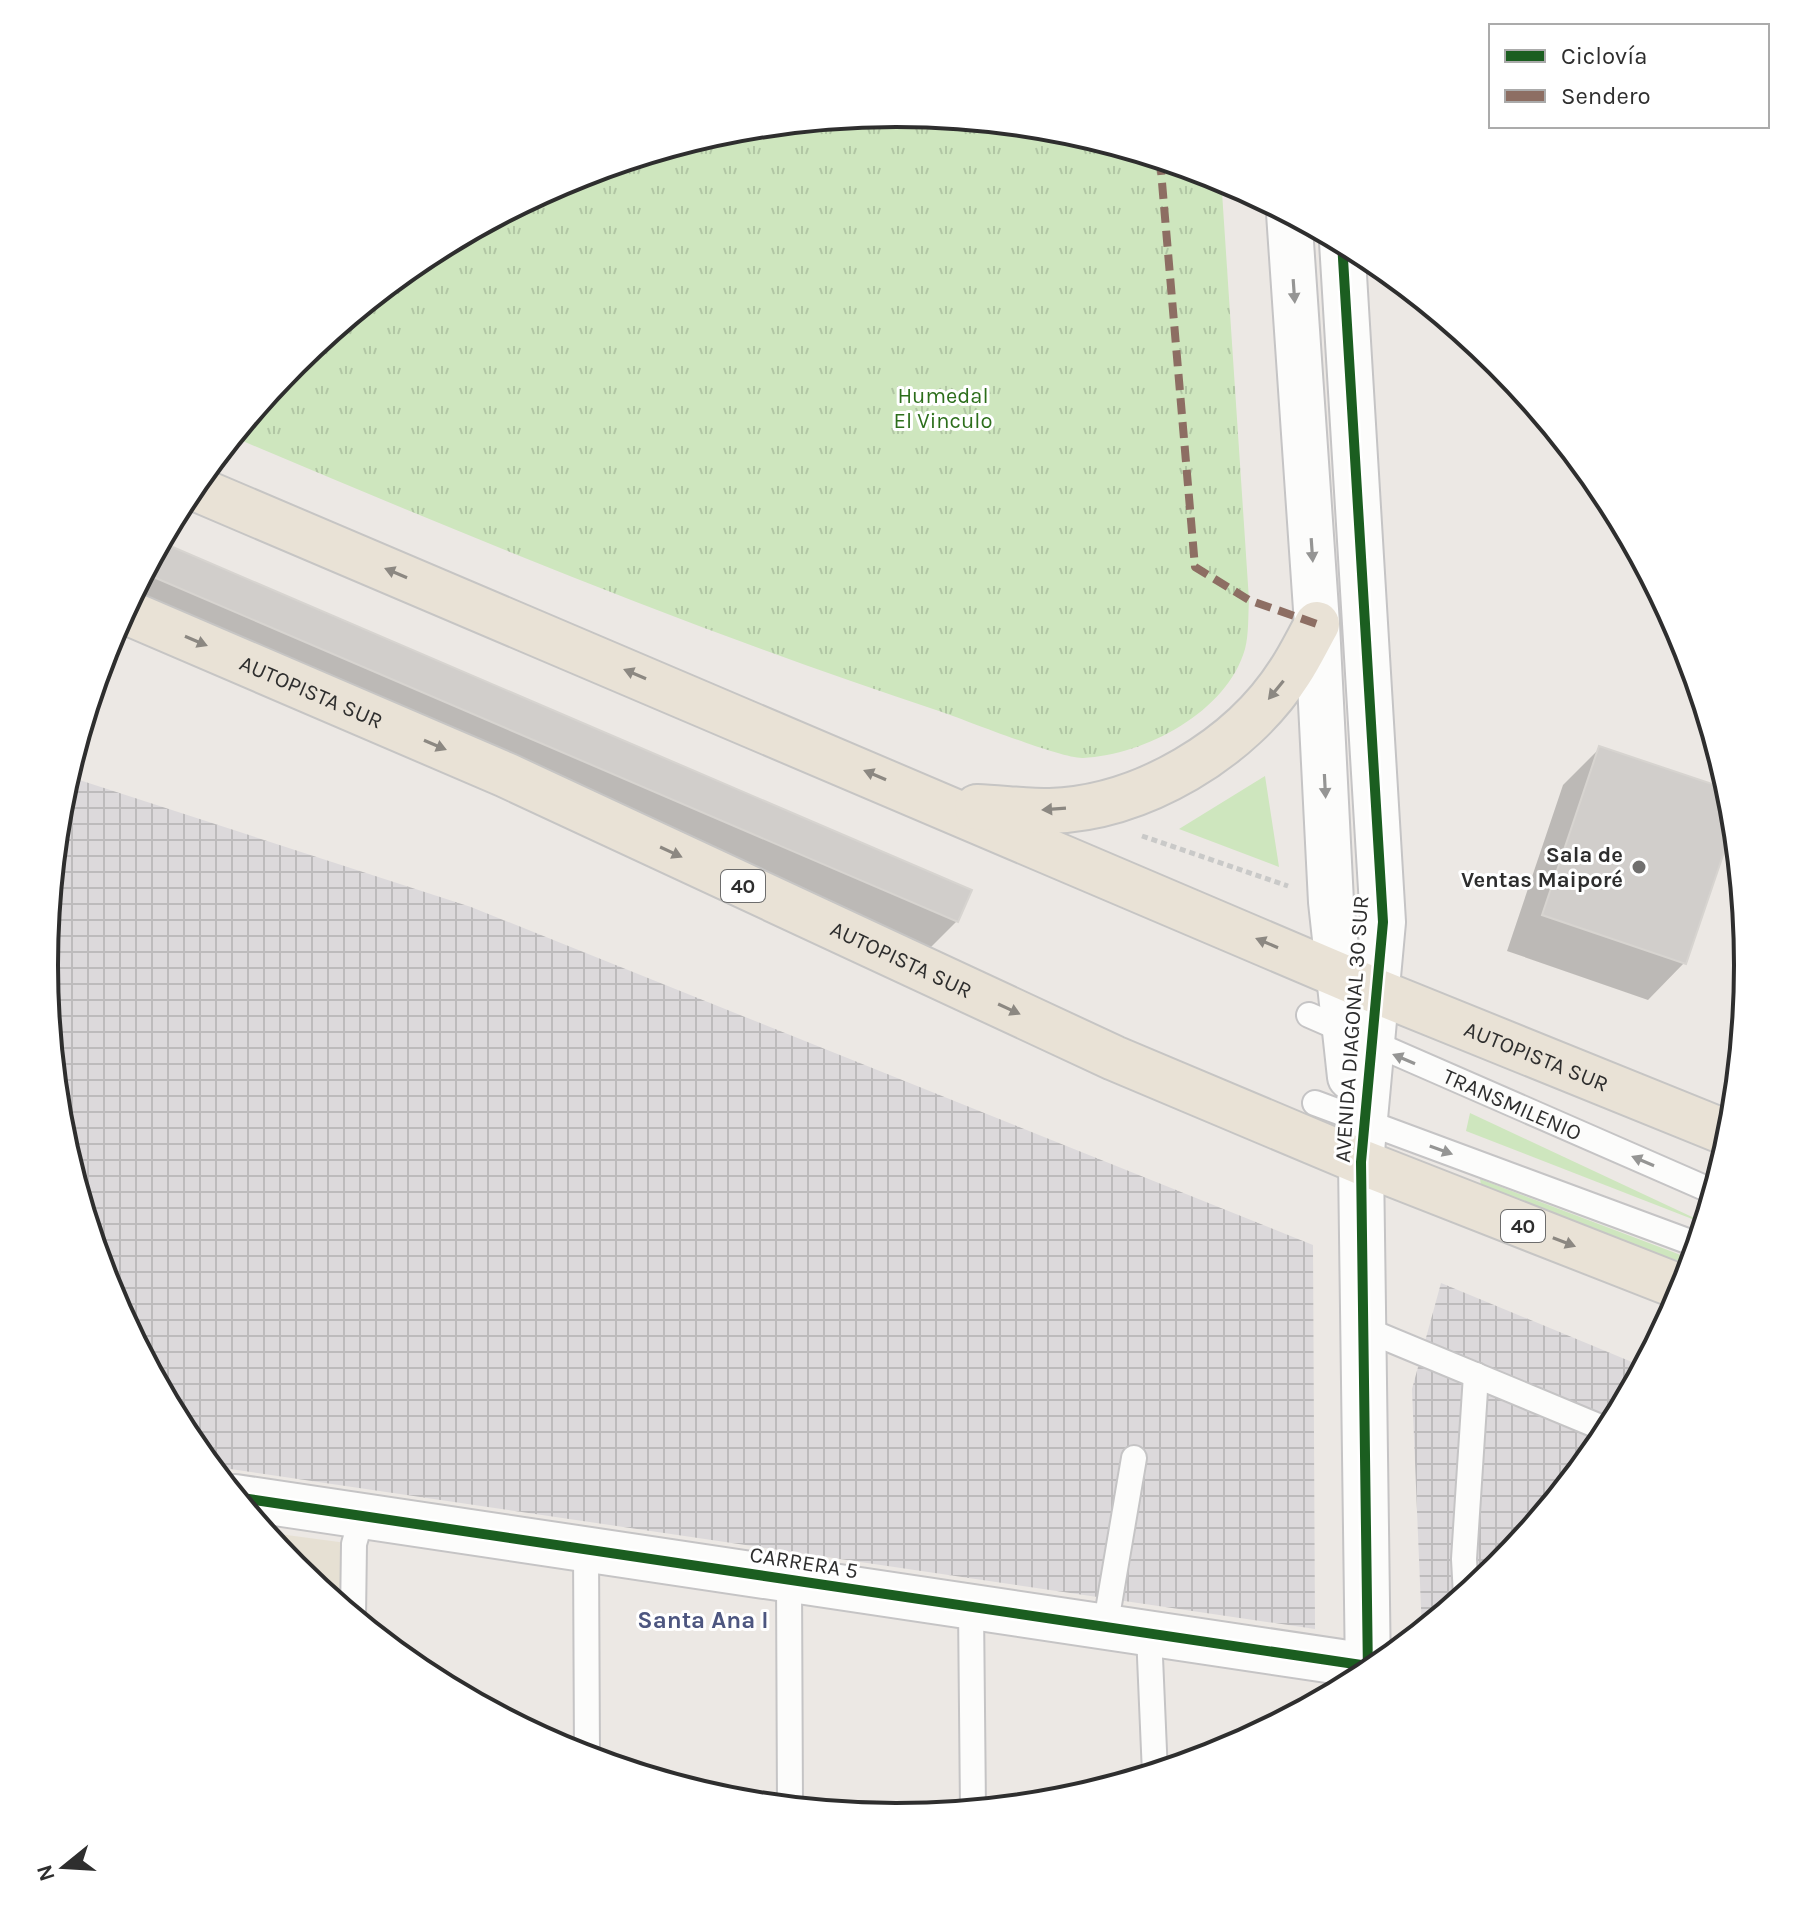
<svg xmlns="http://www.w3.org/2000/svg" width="1793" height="1931" font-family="Karla,sans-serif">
<defs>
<pattern id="industrial-grid" width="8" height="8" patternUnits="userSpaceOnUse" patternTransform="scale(2)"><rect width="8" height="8" fill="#dcd9db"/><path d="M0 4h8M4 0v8" fill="none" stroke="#bdbbbc"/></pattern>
<pattern id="park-tufts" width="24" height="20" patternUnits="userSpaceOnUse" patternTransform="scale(2)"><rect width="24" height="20" fill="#cee6be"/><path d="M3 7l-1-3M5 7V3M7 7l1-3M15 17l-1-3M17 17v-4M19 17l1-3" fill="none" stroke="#b1c6a4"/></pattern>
</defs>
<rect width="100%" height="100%" fill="#ece8e4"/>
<path fill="url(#industrial-grid)" d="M67,776l404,131 842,338 2,384 -1105,-163 -23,-27 -78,-148 -49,-160 -16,-166 16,-166z
M1441,1283l203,84 -39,72 -106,130 -77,63 -10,-243z"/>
<path fill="#e6e0d3" d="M264,1532l90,12 -1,73 -60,-49z"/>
<path fill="#cee6be" d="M1265,776l14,91 -100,-38z
M1470,1113l235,110v1l-239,-93z
M1480,1179l214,81 -4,11 -208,-79z"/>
<path fill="url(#park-tufts)" d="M897,113l166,16 158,48 28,423c-1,15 0,34 -4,49 -18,63 -100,106 -162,109 -22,1 -117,-38 -144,-47 -240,-79 -474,-176 -706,-274l61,-75 129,-106 148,-78 160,-49z"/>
<path fill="#0003" d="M160,544l809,347 -12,30 -37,37 -798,-342z
M1600,748l131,45 2,7 1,15 -50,148 -36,37 -141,-49 56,-166z"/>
<path fill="#d1cecb" stroke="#d7d4d0" stroke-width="2" d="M161,542l811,348 -14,32 -814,-349z
M1599,746l131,44 5,30 -49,144 -144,-49z"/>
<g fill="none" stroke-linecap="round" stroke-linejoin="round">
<defs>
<g id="service">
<path id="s1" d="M1309,1015l405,177"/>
<path d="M1315,1103l383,142"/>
<path d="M1362,1328l248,103"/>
<path d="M586,1550l1,208"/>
<path d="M789,1580l1,227"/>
<path d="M1466,1596l-2,-37 12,-184"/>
<path d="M971,1608l2,202"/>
<path d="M353,1617l1,-73 8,-28"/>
<path d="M1105,1628l29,-170"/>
<path d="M1149,1634l6,140"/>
</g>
<path id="tertiary" d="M1289,213l28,411 14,278 19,175
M1342,242l41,680 -22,240 7,513
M235,1497l1133,169"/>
<g id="trunk">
<path id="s2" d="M192,487l1184,504 356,144"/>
<path id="s3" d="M124,611l382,164 608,283 247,104 324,127"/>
<path d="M977,807c24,1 49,4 73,4 92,-3 191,-62 240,-139 10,-15 18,-32 27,-48"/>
</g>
</defs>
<use href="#service" stroke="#c5c4c5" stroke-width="28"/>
<use href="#tertiary" stroke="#c5c4c5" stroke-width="48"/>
<use href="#trunk" stroke="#c6c5c4" stroke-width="48"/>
<path stroke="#c9c9c8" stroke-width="5" stroke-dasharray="6 4" stroke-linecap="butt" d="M1142,836l146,50"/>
<use href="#service" stroke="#fcfcfb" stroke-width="24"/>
<use href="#tertiary" stroke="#fcfcfb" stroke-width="44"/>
<use href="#trunk" stroke="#e9e2d6" stroke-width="44"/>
<path stroke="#8d6e63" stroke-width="8" stroke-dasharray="16 8" stroke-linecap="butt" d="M1160,159l35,408 54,33 68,24"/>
<defs>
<path id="cycleway" d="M1342,242l41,680 -22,240 7,513
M235,1497l1133,169"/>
</defs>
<use href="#cycleway" stroke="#fff" stroke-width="15"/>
<use href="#cycleway" stroke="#1b5e20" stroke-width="10"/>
</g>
<defs><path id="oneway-solid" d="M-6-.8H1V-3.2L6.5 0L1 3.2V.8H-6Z" transform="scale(2)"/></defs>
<g fill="#959594">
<use href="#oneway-solid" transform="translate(1294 291) rotate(86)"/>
<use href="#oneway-solid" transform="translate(1312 550) rotate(86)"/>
<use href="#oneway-solid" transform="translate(1325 786) rotate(87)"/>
<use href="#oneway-solid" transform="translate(1404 1059) rotate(-157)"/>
<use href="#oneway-solid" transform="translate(1441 1150) rotate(20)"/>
<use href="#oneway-solid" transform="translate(1643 1161) rotate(-157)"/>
</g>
<g fill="#8c8882">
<use href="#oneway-solid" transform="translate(396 573) rotate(-157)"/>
<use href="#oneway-solid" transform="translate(196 641) rotate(23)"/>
<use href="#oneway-solid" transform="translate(635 674) rotate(-157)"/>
<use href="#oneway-solid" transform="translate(1276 690) rotate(129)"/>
<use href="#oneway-solid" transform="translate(435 745) rotate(23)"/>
<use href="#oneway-solid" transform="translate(875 775) rotate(-157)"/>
<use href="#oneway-solid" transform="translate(1054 809) rotate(176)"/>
<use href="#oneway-solid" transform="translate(671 852) rotate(25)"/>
<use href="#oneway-solid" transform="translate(1267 943) rotate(-157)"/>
<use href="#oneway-solid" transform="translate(1009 1009) rotate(25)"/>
<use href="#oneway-solid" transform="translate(1564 1242) rotate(21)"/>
</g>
<circle fill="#706f6e" stroke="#fff" stroke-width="3" cx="1639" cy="867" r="8"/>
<g text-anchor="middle" stroke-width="6" stroke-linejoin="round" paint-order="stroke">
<g fill="#fff" stroke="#6d6d6d" stroke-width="2">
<rect x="721" y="870" width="44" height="32" rx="6"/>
<rect x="1501" y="1210" width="44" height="32" rx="6"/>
</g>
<g font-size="20" font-weight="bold" fill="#2e2e2e">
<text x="743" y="893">40</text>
<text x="1523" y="1233">40</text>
</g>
<g font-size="22" fill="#2c6e1b" stroke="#fff">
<text x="943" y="403">Humedal<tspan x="943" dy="25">El Vinculo</tspan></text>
</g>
<g font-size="22" fill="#2e2e2e" stroke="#fff">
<text dy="8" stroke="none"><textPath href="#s3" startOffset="204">AUTOPISTA SUR</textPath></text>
<text dy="8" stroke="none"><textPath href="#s3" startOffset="852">AUTOPISTA SUR</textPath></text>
<text transform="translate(1351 1029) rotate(-86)" y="8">AVENIDA DIAGONAL 30 SUR</text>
<text dy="8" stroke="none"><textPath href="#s2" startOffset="1460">AUTOPISTA SUR</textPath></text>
<text dy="8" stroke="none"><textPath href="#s1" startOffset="222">TRANSMILENIO</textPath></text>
<text transform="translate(804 1562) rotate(9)" y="8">CARRERA 5</text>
</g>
<g font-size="22" font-weight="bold" fill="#2e2e2e" stroke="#fff" text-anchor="end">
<text x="1623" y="862">Sala de<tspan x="1623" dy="25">Ventas Maiporé</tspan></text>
</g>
<g font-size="24" font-weight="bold" fill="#4d5680" stroke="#fff">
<text x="703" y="1628">Santa Ana I</text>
</g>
</g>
<path d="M0 0H1793V1931H0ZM58 965a838 838 0 1 1 1676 0a838 838 0 1 1-1676 0Z" fill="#fff" fill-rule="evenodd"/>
<path fill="none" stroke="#2e2e2e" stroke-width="4" d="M58 965a838 838 0 1 1 1676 0a838 838 0 1 1-1676 0Z"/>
<rect x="1489" y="24" width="280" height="104" fill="#ffffff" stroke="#ababab" stroke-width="2"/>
<rect x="1505" y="50" width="40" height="12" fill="#1b5e20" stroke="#ababab" stroke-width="2"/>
<text x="1561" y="64" font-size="24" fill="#2e2e2e">Ciclovía</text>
<rect x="1505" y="90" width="40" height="12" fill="#8d6e63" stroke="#ababab" stroke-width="2"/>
<text x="1561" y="104" font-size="24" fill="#2e2e2e">Sendero</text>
<g transform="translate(64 1867) rotate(252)" stroke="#ffffff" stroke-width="6" paint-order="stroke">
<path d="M0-6L14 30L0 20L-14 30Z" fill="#2e2e2e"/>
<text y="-12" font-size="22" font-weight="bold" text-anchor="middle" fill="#2e2e2e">N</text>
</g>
</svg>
